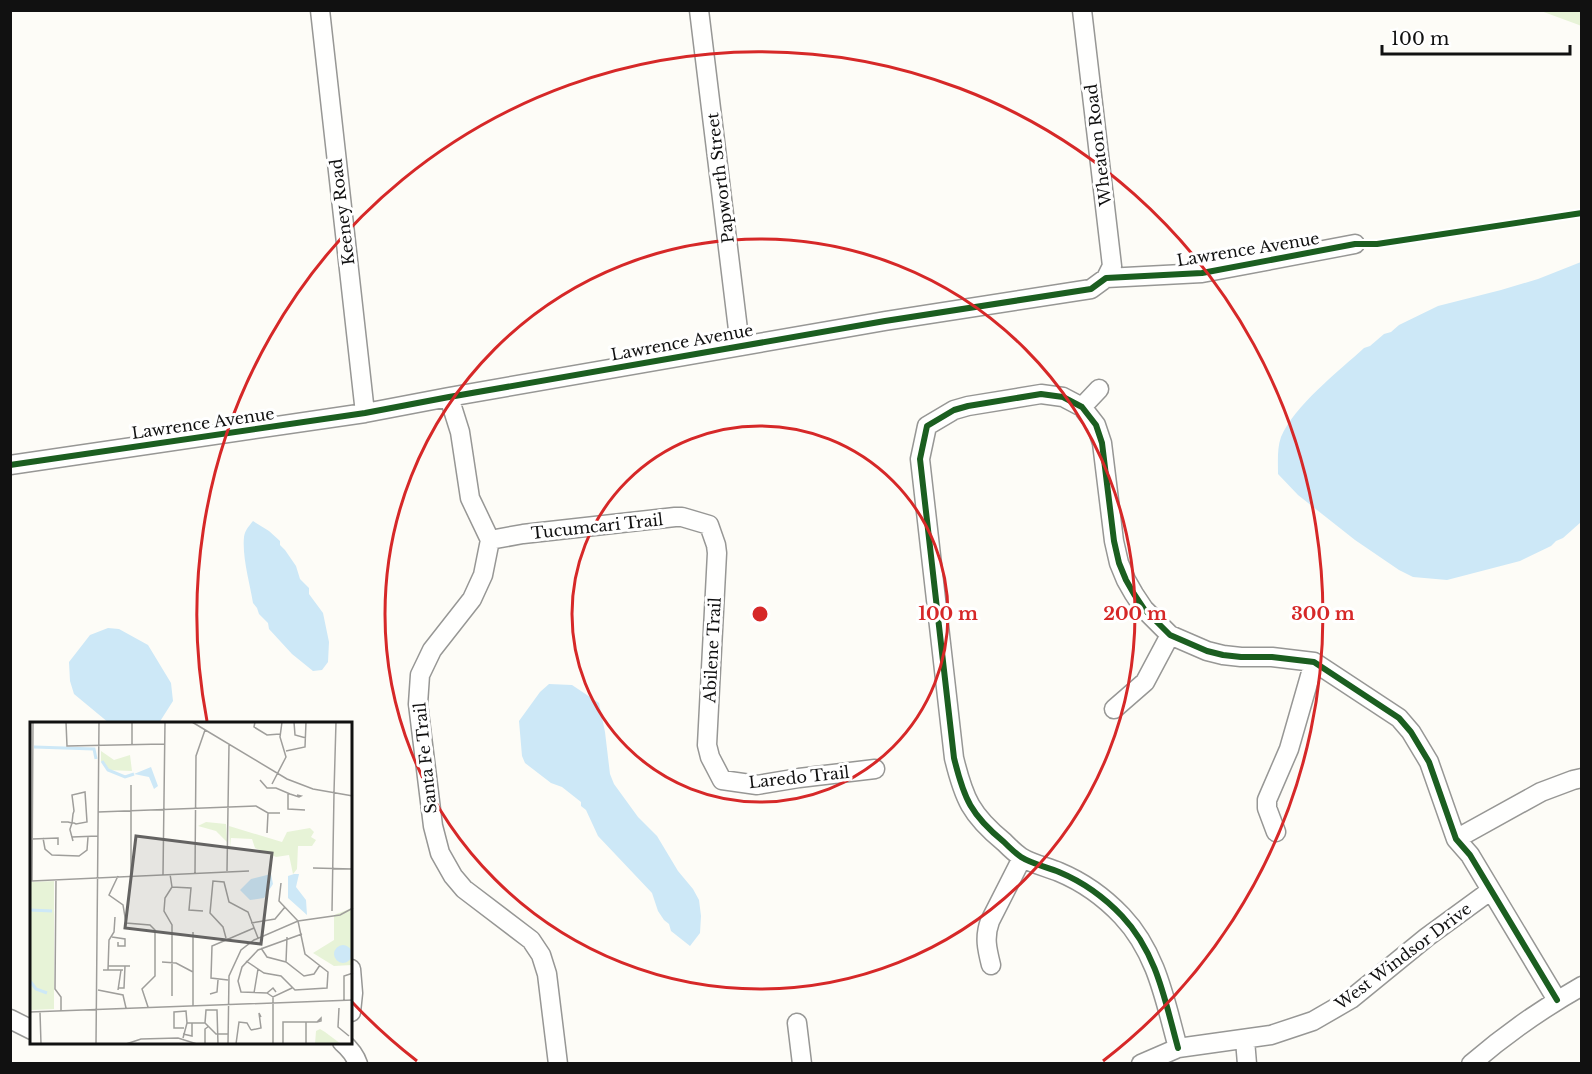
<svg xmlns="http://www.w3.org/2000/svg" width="1592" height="1074" font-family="'Libre Baskerville',serif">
<rect width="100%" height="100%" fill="#fdfcf7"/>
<path fill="#e7f3d7" d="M1541,11h40v15l-2,-1z"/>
<path fill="#cde8f7" d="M1581,262v260l-18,16 -7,3 -5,5 -31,15 -73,19 -34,-3 -14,-7 -44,-30 -57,-45 -20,-21c0,-12 -1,-26 3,-37 13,-31 58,-66 83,-89l6,-2 14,-12 7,-2 8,-7 39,-19 63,-16 37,-11z
M253,521l16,10 11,10v4l5,5 11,16 4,13 9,9v6l14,19 6,29 -1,20 -6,8 -9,1 -21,-17 -23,-25 -1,-6 -9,-9 -2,-6 -4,-5c-3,-19 -11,-46 -9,-66 1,-7 5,-11 9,-16z
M108,628l11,1 29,16 23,38 2,18 -14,22h-50l-35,-29 -4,-13 -1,-19 21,-27z
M549,684l23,1 27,18 6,29 5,42 4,10 24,33 19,19 21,35 15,18 6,11 2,16 -1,17 -10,13 -19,-15 -2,-7 -5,-4 -6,-9 -6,-18 -54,-57 -12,-26 -5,-4v-4l-19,-15 -11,-4 -26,-20 -3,-7 -3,-35 21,-29z"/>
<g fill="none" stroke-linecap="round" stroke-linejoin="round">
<defs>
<path id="minor" d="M320,10l45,403
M699,10l41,336
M1082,10l30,256 -6,12
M449,397l11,35 10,66 20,42 -7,35 -11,24 -40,51 -12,25 -2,29 15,122 7,27 13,23 11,13 67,51 10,15 6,19 11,90
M1082,407l17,-18
M10,465l355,-52 84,-16 436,-76 206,-32 15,-11 96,-5 153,-29
M490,540l33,-6 152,-17h7l27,8 7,20 1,8 -10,192 3,12 12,23 35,5 42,-7 76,-9
M1114,709l31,-27 25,-47
M1276,832l-9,-24v-8l22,-51 25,-87
M1456,839l85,-47 32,-12 9,-2
M991,965c-4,-16 -7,-28 -1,-44l32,-63
M351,969l2,24 -2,19
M10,1019l22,11
M797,1023l5,41
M1245,1040l2,24
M342,1042c7,6 13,13 16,22
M1178,1048c-13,-47 -21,-95 -56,-132 -18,-19 -39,-34 -63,-44 -12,-5 -27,-8 -38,-15 -6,-4 -12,-10 -17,-15 -33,-27 -40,-43 -50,-84l-34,-299 7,-33 27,-16 14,-4 73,-12 22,3 19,10 14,18 6,18 12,98 5,22 7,17 8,14 10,15 26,26 37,16 16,4 18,2h31l42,5 85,56 12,14 18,30 27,77 14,16 87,145
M1141,1064l37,-16 93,-13 42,-14 38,-22 76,-62 63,-46
M1471,1064c35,-30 70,-55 111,-78"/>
</defs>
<use href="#minor" stroke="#979795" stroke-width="21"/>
<use href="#minor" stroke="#fffffe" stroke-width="18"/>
<defs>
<path id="cycleway" d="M10,465l355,-52 84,-16 436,-76 206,-32 15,-11 96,-5 153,-29h22l205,-31
M1178,1048c-13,-47 -21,-95 -56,-132 -18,-19 -39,-34 -63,-44 -12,-5 -27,-8 -38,-15 -6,-4 -12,-10 -17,-15 -33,-27 -40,-43 -50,-84l-34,-299 7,-33 27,-16 14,-4 73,-12 22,3 19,10 14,18 6,18 12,98 5,22 7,17 8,14 10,15 26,26 37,16 16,4 18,2h31l42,5 85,56 12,14 18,30 27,77 14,16 87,145"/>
</defs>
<use href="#cycleway" stroke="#fff" stroke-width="10"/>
<use href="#cycleway" stroke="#1b5e20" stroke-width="6"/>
</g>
<g fill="none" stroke="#d62828" stroke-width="3">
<circle cx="760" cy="614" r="188"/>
<circle cx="760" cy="614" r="375"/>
<path d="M417 1061A563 563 0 0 1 352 1002M207 721A563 563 0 1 1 1103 1061"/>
</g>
<g text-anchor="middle" stroke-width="6" stroke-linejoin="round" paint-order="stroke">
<g font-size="16" fill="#111" stroke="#fff">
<text transform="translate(1098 145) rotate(-97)" y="6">Wheaton Road</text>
<text transform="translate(720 178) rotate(-97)" y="6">Papworth Street</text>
<text transform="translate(342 212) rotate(-97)" y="6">Keeney Road</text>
<text transform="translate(1248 249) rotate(-9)" y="6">Lawrence Avenue</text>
<text transform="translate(682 342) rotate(-10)" y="6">Lawrence Avenue</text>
<text transform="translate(203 423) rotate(-8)" y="6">Lawrence Avenue</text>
<text transform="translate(597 526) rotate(-6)" y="6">Tucumcari Trail</text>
<text transform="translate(712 650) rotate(-87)" y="6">Abilene Trail</text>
<text transform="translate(425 758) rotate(-96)" y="6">Santa Fe Trail</text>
<text transform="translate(799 777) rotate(-6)" y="6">Laredo Trail</text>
<text transform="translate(1403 956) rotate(-37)" y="6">West Windsor Drive</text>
</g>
</g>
<g transform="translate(30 722)">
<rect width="322" height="322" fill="#fdfcf7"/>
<path d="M0,0l1,160 23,-1v128l-24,1zM71,29l13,9 16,-5 2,16 -24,-1 -7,-9zM176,100l20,2 1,18 -11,-11 -18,-5zM199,104l53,16 5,-10 23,-4 4,4 -3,5 5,3 -4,6h-14l-1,23 -4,5 -4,-19 -13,2 -21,-9 -3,-9 -21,-1 -1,10zM322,186v57l-18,1 -21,-13 21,-13v-25zM290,307l5,3 16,12h-26l1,-13z" fill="#e7f3d7"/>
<path d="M121,45l7,19 -4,3 -5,-12 -15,-3zM241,152l2,10 -9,14 -14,2 -10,-10 11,-11zM264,152h5l-3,13 10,13 1,15 -19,-17v-22zM304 232a9 9 0 1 1 18 0a9 9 0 1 1-18 0Z" fill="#cde8f7"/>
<path fill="none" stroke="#cde8f7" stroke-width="3" d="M4,25l60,2 2,10M72,39l6,9 17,7 9,-3M0,188l22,1M0,259l6,8 11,4"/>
<path fill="none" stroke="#9f9e9b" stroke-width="1.5" d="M3,0l-1,159 217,-10M36,0l1,24 97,-2M162,0l95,57 26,10 40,7M225,0l-1,5 13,8 13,-1M264,0l1,13 11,3M102,23v-23M256,29l19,-4 1,-25M230,58l7,8h9l14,6 9,3 2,-1 -4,-1M242,62l14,-27 -6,-20 2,-15M304,70l2,-70M258,72v15l17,1M68,90l158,-6 12,7h12M31,100h7l4,1h2l2,1 11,-2 -2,-30 -13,3 2,16 -1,3 -1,9 -2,6v1l3,11M237,111l1,-20M42,115l26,-1M13,116l2,11 7,6 27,1 8,-6 1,-13M2,117l26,-1v7M283,146l40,1M197,149l2,-126M165,151l1,-117 9,-26M140,152l2,13 -7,11 -1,13 8,14v71M133,153l2,-153M88,154l-9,19 14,10 3,18 24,2 5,5v46l-13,13 6,18M101,154v-91M26,158l-1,109 6,8v14M251,161l-2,18 19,20M142,165l19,1 -2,22 14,1M302,189l2,-118M221,201l24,-4 10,-12M82,215l13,2v7h-7v-4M196,216l-3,-11 -13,-14 3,-32 11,1 5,20 19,10 10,26M231,226l6,9 19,5 18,14 10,-2 6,-9M216,239l18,12 17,3 14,14 32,-2 1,-16 -23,-18 -7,-33M132,240l14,1 17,9M256,240l1,-25M78,244h22M73,248h20M78,248l1,-30 5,-8 1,-15M198,258l-17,-2 1,-32 42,-18M89,266h5l1,-22M68,268l25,5 3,13M88,268l3,-20M246,270l-3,-4 -6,5 -26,-1 -3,-11 4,-14 16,-17 44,-16M224,271l4,-24M237,271l6,4 19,-9M180,272l7,-2 1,-12M243,275v47M314,279v-25l9,-3M163,284v-74M309,286l-1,19 11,9M0,290l323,-12M10,290l1,32M175,301l1,-13h11l1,34M154,306h-10v-16l12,-1 1,12M221,308l10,-2 -2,-15 2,4M153,312l9,2v-13M153,316l4,-15h18l11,11h12M66,322l3,-322M96,322l15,-5 37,-1 19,6M175,322v-15l4,-3M198,322l1,-68 12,-26 13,-10 44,-19 42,-6 13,-7M206,322l3,-22 8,1 4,7M253,322v-22h34l4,-4v3l-4,1M276,322v-22"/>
<path fill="#646362" fill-opacity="0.15" stroke="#646362" stroke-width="3" d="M106,114l136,17 -11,91 -136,-16z"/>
<rect width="322" height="322" fill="none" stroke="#111" stroke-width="3"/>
</g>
<circle cx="760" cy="614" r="9" fill="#d62828" stroke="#fff" stroke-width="3"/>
<g font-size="18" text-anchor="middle" font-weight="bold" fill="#d62828" stroke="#fff" stroke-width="6" stroke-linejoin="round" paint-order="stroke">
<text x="948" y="620">100 m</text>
<text x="1135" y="620">200 m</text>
<text x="1323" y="620">300 m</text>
</g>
<rect width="1592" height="1074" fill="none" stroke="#111111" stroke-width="24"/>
<path d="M1382 45v9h188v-9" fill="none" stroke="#111111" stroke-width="3"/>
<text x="1391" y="45" font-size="18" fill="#111111" stroke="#ffffff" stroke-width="4.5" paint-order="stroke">100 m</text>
</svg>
